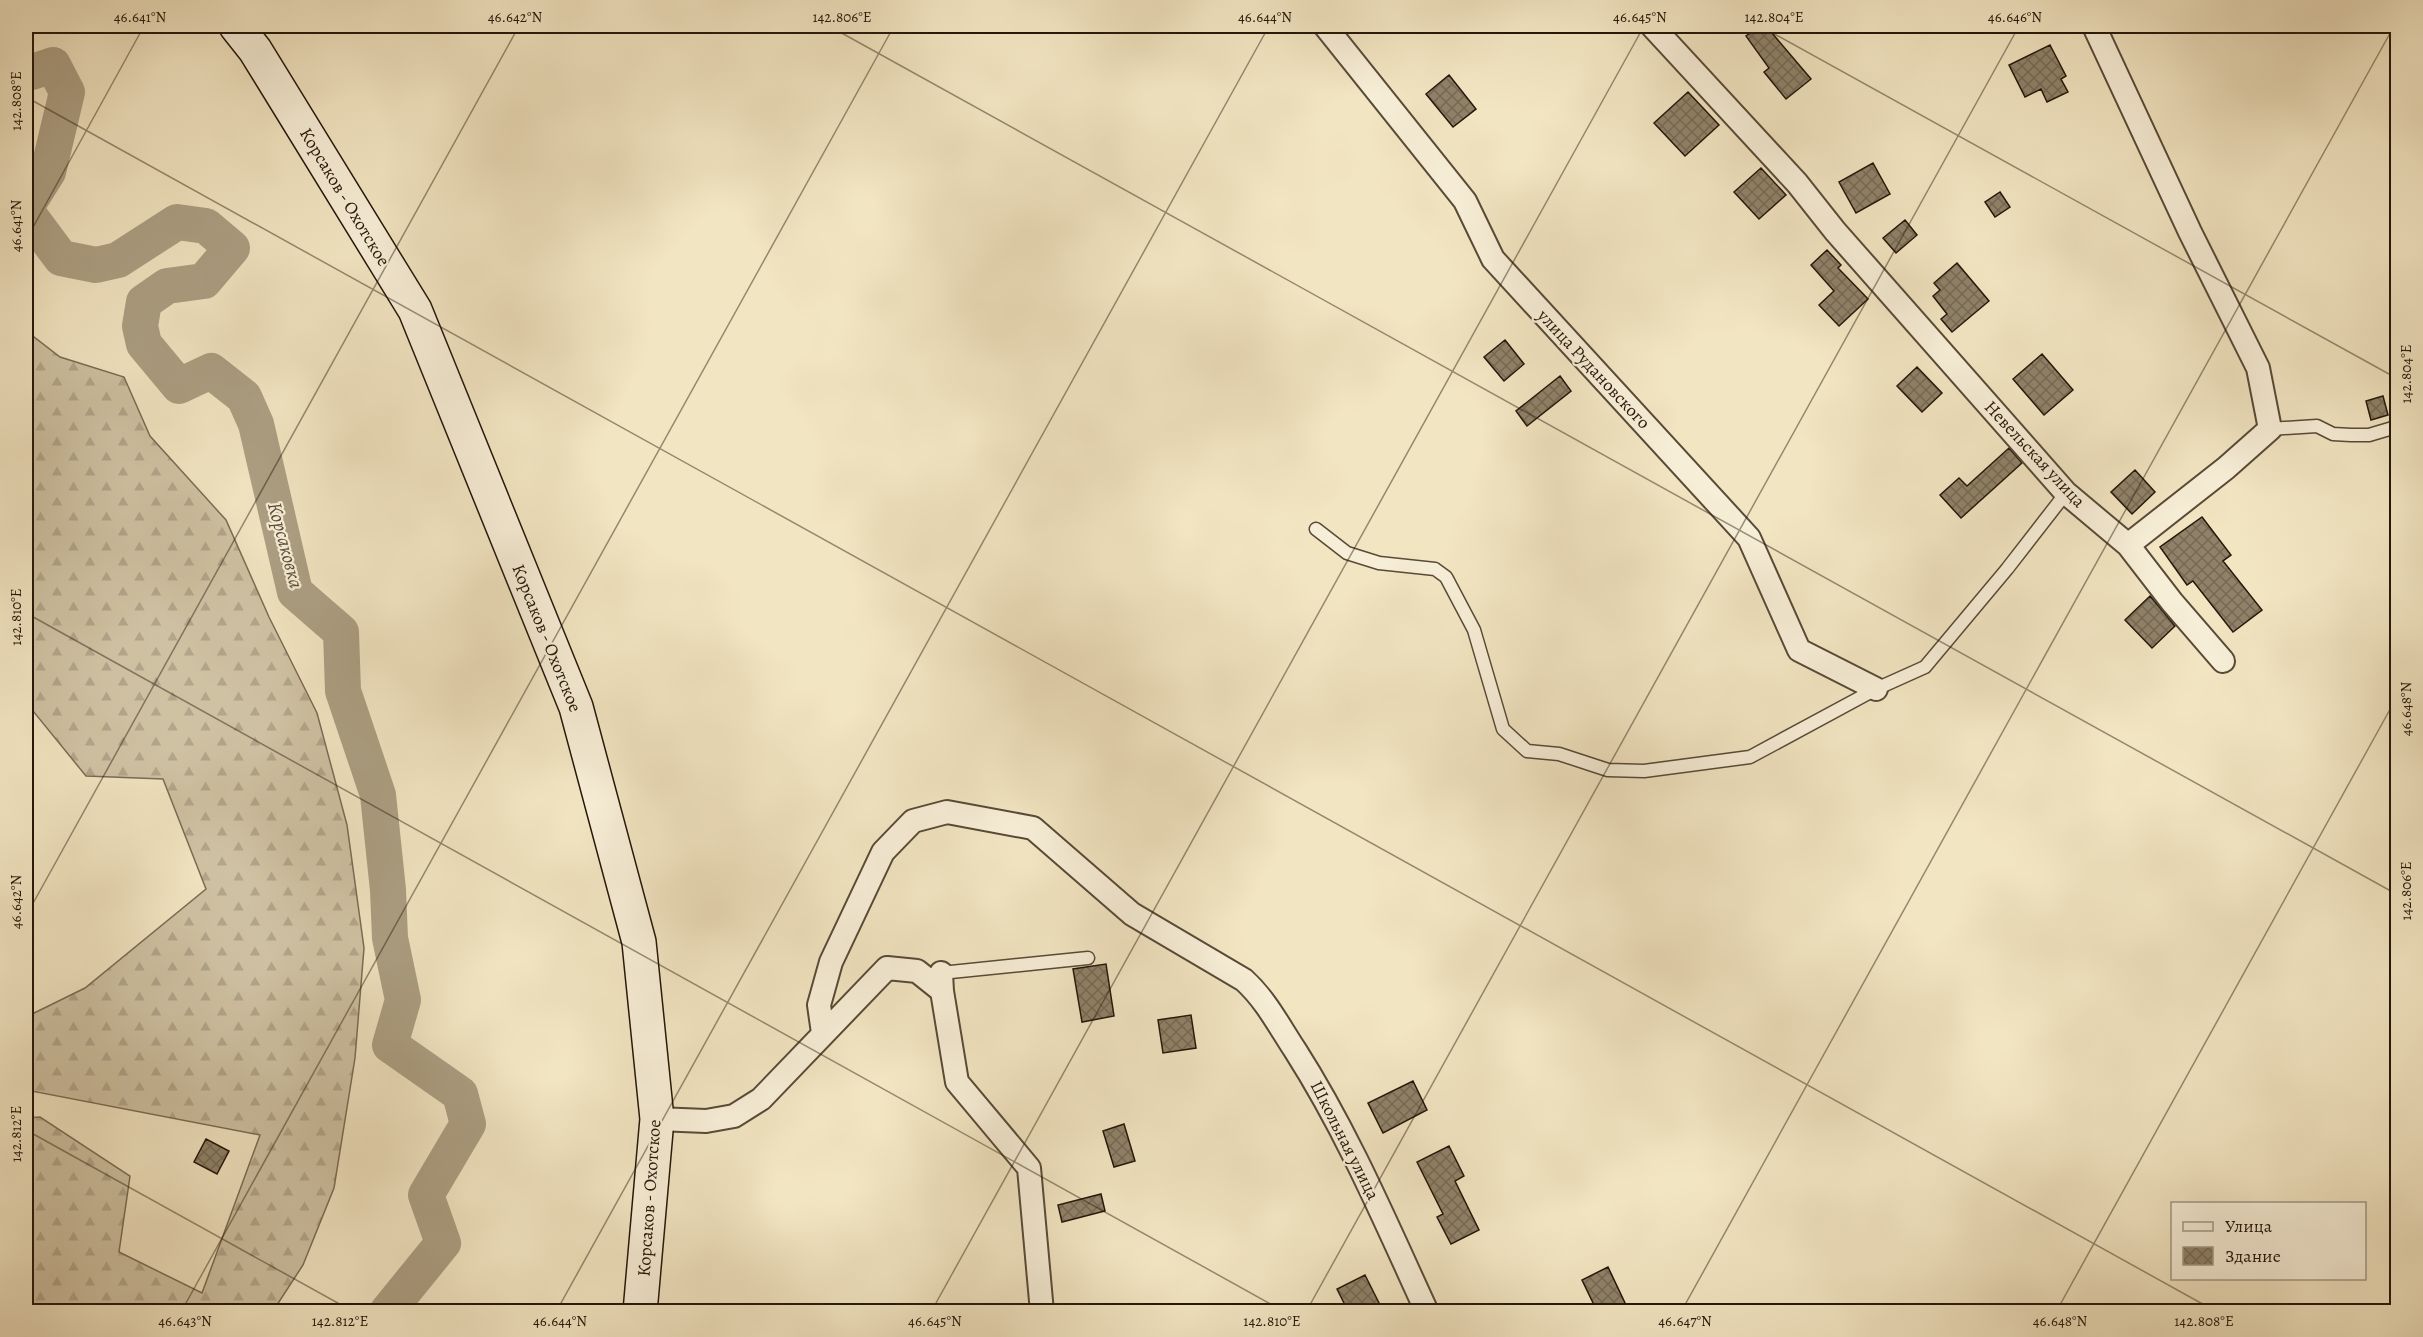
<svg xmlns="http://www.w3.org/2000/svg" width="2423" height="1337" font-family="Alegreya,serif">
<defs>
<pattern id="forest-firs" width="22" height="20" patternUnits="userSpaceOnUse" patternTransform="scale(1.5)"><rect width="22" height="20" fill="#cfc2a3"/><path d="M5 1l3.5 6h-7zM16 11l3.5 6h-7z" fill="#b2a68b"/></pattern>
<pattern id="building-cross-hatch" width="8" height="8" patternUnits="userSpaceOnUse" patternTransform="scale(1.5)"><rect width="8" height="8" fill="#8f8269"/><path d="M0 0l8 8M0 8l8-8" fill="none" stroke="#756955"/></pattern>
</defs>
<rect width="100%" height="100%" fill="#f2e5c2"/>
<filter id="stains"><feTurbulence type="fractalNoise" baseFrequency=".00333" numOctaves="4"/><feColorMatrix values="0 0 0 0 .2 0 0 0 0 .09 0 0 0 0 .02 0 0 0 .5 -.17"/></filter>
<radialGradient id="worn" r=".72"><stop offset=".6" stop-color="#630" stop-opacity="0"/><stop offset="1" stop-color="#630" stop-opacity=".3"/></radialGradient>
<path fill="url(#forest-firs)" stroke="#7a6c56" stroke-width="1.5" d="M26,327l3,6 31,24 64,20 26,59 76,84 43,97 48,96 30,112 17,123 -9,110 -21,130 -31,77 -30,46h-247v-193l14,-1 90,59 -11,76 83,41 58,-158 -234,-45v-73l59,-29 121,-99 -43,-110 -77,-3 -53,-65 -7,-20z"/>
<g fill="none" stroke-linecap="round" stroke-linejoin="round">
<path stroke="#ac9f83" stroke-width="36" d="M26,69l6,3 21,-7 14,27 -19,80 -22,35
M26,211l35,47 35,7 22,-5 59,-38 29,4 26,22 -28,33 -37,5 -23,16 -4,24 4,18 35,42 32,-15 33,26 12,27 39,168 46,40 2,59 35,104 10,95 2,48 13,62 -13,45 70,49 8,30 -42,71 17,48 -56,69"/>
</g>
<path fill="url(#building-cross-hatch)" stroke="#241609" stroke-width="1.5" d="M1761,26h5l45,53 -25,20 -22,-27 5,-4 -23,-32z
M2050,45l16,31 -5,3 7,13 -21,10 -6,-13 -16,8 -16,-32z
M1449,75l27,34 -23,18 -27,-33z
M1688,92l31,33 -34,31 -31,-33z
M1873,163l17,31 -34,19 -17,-31z
M1761,168l25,27 -27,24 -25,-27z
M2000,192l10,15 -15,10 -10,-15z
M1905,220l12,15 -21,18 -13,-15z
M1827,250l14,15 -3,3 30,31 -29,27 -20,-21 15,-14 -23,-26z
M1957,263l32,38 -37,31 -11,-13 6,-5 -14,-18 7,-6 -6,-7z
M1505,340l19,24 -20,17 -20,-24z
M2042,354l31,36 -29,25 -31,-36z
M1917,367l25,26 -20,19 -25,-26z
M1560,376l11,15 -44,35 -11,-15z
M2383,396l5,19 -17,5 -5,-19z
M2009,448l13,15 -61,55 -21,-23 19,-17 8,8z
M2135,470l20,22 -23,22 -21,-22z
M2202,517l29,38 -8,6 39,49 -29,22 -40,-51 -6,4 -27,-38z
M2150,596l25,30 -23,22 -27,-28z
M1106,964l8,52 -32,6 -9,-53z
M1191,1015l5,33 -33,5 -5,-33z
M1413,1081l14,29 -44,23 -15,-30z
M1124,1124l11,37 -21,6 -11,-36z
M206,1139l23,12 -12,23 -23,-12z
M1449,1146l15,30 -9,5 24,49 -28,14 -14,-27 6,-3 -26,-52z
M1101,1194l4,17 -43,11 -4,-17z
M1608,1267l17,36 -18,8h-10l-15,-31z
M1365,1275l16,32 -9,4h-24l-11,-22z"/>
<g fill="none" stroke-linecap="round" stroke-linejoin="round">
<defs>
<path id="lane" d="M2270,429l47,-3 16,8 18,1h18l27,-8
M1316,529l31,24 32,10 56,6 11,8 28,53 29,99 24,22 32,3 49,16 36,1 106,-14 126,-68 49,-22 82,-98 59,-76
M941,973l147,-15"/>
<path id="street" d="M1325,26l140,175 28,58 256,279 50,112 77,39
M1652,26l145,157 38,48 231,262 62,52 98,-77 44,-39 -12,-61 -68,-136 -96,-206
M2128,545l44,57 51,59
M942,991l15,91 72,86 13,144
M823,1033l-4,-28 12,-43 52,-110 30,-31 34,-9 86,16 99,86 112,66c22,20 35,46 51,70 53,83 91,173 132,262
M657,1119l49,2 28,-5 27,-17 126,-131 30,3 25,20 -1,-18"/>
<path id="secondary" d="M236,26l19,24 160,260 161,397 63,235 18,177 -17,193"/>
</defs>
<use href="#lane" stroke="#584a37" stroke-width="15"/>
<use href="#street" stroke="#584a37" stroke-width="26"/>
<use href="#secondary" stroke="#241609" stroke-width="36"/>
<use href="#lane" stroke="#f7eed7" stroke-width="12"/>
<use href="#street" stroke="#f7eed7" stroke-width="22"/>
<use href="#secondary" stroke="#f7eed7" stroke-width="33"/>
</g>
<path fill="none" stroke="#241609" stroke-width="1.5" stroke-opacity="0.45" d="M829,26l1569,869M1760,26l638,353M26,97l2191,1215M26,240l118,-214M26,613l1259,699M26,916l493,-890M26,1130l328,182M181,1312l713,-1286M556,1312l713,-1286M931,1312l713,-1286M1306,1312l713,-1286M1681,1312l713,-1286M2056,1312l342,-617"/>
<g text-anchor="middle" stroke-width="4.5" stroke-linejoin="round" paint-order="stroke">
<g font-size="18" fill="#241609" stroke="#f7eed7">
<text transform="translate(345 197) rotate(59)" y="6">Корсаков - Охотское</text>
<text transform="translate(1594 369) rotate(47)" y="6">улица Рудановского</text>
<text transform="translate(2035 454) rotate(47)" y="6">Невельская улица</text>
<text transform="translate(547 638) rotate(68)" y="6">Корсаков - Охотское</text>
<text transform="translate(1345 1140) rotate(63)" y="6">Школьная улица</text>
<text transform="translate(649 1198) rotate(-86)" y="6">Корсаков - Охотское</text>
</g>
<g font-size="20" font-style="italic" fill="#5a4d3a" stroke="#f7eed7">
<text transform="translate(286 545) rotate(75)" y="7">Корсаковка</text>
</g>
</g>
<rect width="2423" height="1337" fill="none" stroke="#f2e5c2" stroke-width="66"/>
<rect x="2171" y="1202" width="195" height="78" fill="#f7eed7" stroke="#a39885" stroke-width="1.5"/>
<rect x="2183" y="1222" width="30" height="9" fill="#f7eed7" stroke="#a39885" stroke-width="1.5"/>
<text x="2225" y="1232" font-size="18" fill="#241609">Улица</text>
<rect x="2183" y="1247" width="30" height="18" fill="url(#building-cross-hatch)" stroke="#a39885" stroke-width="1.5"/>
<text x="2225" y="1262" font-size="18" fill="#241609">Здание</text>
<rect x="33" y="33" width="2357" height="1271" fill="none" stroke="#241609" stroke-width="2"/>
<g font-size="15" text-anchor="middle" fill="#241609">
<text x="140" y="22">46.641°N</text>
<text x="515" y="22">46.642°N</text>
<text x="842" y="22">142.806°E</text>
<text x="1265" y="22">46.644°N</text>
<text x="1640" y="22">46.645°N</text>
<text x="1774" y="22">142.804°E</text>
<text x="2015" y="22">46.646°N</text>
<text transform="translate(16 101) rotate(-90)" y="5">142.808°E</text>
<text transform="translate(16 226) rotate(-90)" y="5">46.641°N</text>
<text transform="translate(2406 374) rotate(-90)" y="5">142.804°E</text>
<text transform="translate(16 617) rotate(-90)" y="5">142.810°E</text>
<text transform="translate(2406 709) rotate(-90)" y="5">46.648°N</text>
<text transform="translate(2406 891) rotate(-90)" y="5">142.806°E</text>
<text transform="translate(16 902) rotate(-90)" y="5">46.642°N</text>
<text transform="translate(16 1134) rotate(-90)" y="5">142.812°E</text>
<text x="185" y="1326">46.643°N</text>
<text x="340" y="1326">142.812°E</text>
<text x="560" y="1326">46.644°N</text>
<text x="935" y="1326">46.645°N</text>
<text x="1272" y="1326">142.810°E</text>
<text x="1685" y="1326">46.647°N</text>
<text x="2060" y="1326">46.648°N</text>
<text x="2204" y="1326">142.808°E</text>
</g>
<rect width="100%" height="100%" filter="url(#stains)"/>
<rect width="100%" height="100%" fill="url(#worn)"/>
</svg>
